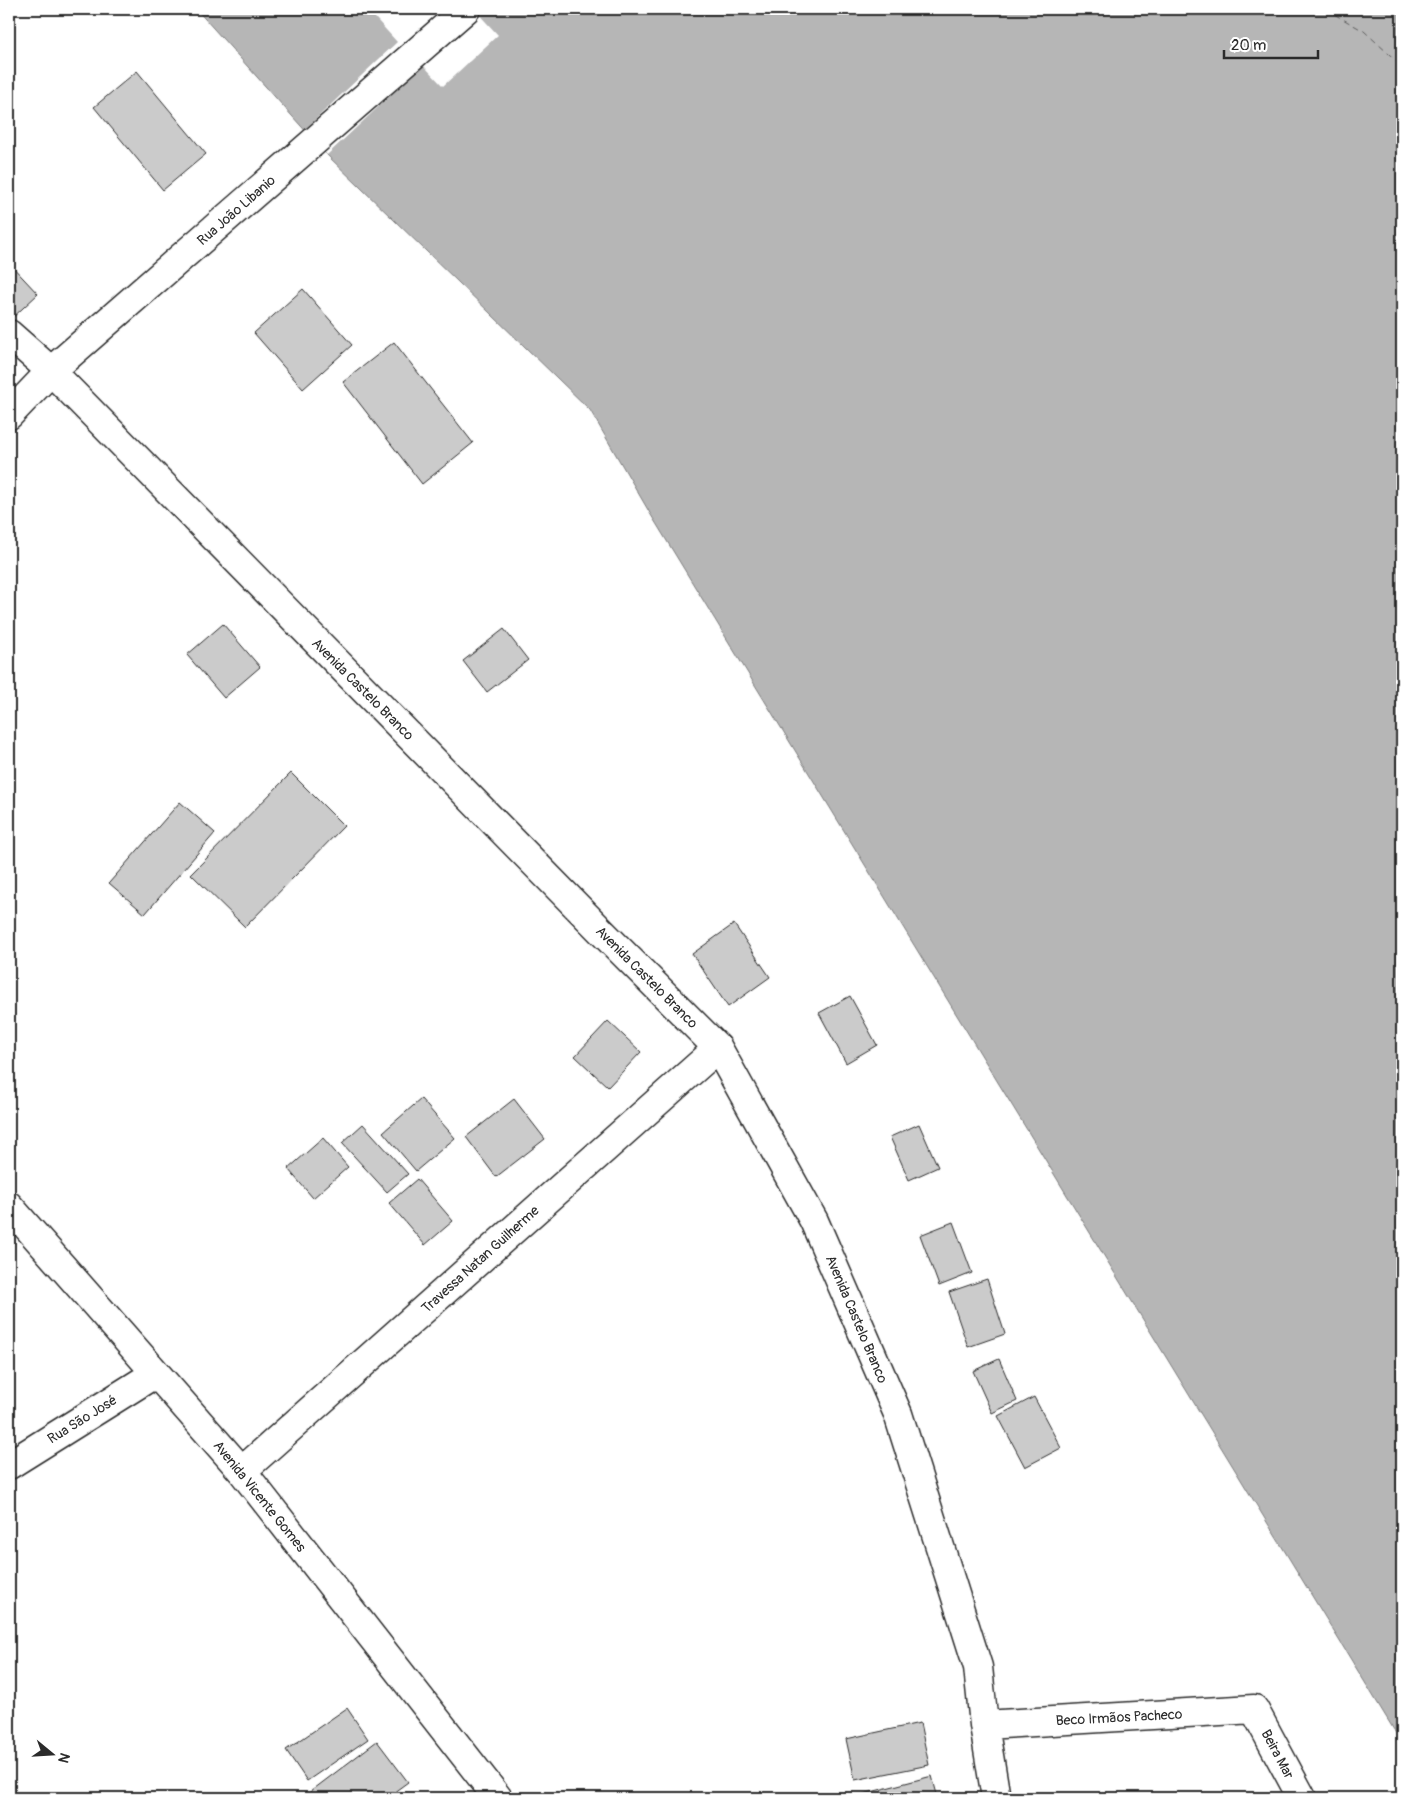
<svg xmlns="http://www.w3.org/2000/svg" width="1411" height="1807" font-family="Pangolin,sans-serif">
<rect width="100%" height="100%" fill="#fff"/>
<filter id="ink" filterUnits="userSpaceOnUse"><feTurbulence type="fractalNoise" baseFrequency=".02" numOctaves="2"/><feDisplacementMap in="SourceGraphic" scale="10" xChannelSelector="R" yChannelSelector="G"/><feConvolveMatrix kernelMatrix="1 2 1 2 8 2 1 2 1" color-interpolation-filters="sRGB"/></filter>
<g filter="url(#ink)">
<path fill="#b6b6b6" stroke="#7e7e7e" d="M196,9h1206v1734l-751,-1228 -61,-105 -263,-255z"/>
<path fill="#fff" d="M367,9h107l24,26 -55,51 -20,-21 -96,90 -23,-25 93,-88z"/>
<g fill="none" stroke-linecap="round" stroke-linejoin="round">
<path stroke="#5c5c5c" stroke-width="1" stroke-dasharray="6 5" stroke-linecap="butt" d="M1325,9l39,22 38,35"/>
</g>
<path fill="#cbcbcb" stroke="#2b2b2b" d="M137,71l69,83 -43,36 -69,-83z
M9,263l29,31 -29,27z
M303,289l49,56 -49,44 -49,-56z
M394,342l79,101 -51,41 -79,-102z
M223,624l37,43 -36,31 -37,-43z
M504,629l24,31 -41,32 -24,-31z
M291,773l53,53 -99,101 -54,-53z
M180,802l35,31 -70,81 -36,-31z
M734,924l36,53 -42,30 -36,-53z
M850,996l27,49 -31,18 -27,-50z
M608,1021l33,31 -33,35 -33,-31z
M421,1099l34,39 -39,33 -33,-39z
M514,1099l31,40 -49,38 -30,-40z
M363,1124l45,50 -21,18 -45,-49z
M919,1124l19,43 -29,13 -19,-43z
M323,1138l25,29 -35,31 -25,-29z
M417,1179l36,42 -28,24 -36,-42z
M953,1222l19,51 -33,13 -19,-51z
M987,1279l18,55 -37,13 -19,-55z
M999,1359l18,42 -25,12 -19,-42z
M1034,1397l27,51 -36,19 -27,-51z
M347,1708l21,31 -61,42 -21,-31z
M920,1723l9,42 -74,15 -9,-41z
M377,1741l31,41 -22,16h-84z
M932,1776l6,22h-85l-1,-1z"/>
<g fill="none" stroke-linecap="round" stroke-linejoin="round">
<defs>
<path id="street" d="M9,334l42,37 553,563 114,114 96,173 84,193 80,253 6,58 12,73
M9,1206l233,265 256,327
M9,1465l147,-92
M242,1471l476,-423
M984,1725l270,-16 48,89"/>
<path id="secondary" d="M9,415l42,-44 415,-362"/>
</defs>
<use href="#street" stroke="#2b2b2b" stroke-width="31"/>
<use href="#secondary" stroke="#2b2b2b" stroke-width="31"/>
<use href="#street" stroke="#fff" stroke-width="28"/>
<use href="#secondary" stroke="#fff" stroke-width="28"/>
</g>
</g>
<g text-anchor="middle" stroke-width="5" stroke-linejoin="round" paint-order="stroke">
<g font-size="14" fill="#2b2b2b" stroke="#fff">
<text transform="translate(236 210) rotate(-41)" y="5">Rua João Libanio</text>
<text transform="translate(363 689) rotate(45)" y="5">Avenida Castelo Branco</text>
<text transform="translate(647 977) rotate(45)" y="5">Avenida Castelo Branco</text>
<text transform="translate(480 1259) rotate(-42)" y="5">Travessa Natan Guilherme</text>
<text transform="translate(857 1319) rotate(67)" y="5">Avenida Castelo Branco</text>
<text transform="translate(82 1419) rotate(-32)" y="5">Rua São José</text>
<text transform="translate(260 1496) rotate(51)" y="5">Avenida Vicente Gomes</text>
<text transform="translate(1119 1717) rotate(-3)" y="5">Beco Irmãos Pacheco</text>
<text transform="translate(1278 1754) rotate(62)" y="5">Beira Mar</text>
</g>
</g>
<rect width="1411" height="1807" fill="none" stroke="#fff" stroke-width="30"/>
<rect x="15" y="15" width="1381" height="1777" fill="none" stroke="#2b2b2b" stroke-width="2" filter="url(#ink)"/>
<g transform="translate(52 1754) rotate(108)" stroke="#ffffff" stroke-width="4" paint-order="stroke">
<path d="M0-4L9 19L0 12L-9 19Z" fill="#2b2b2b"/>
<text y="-8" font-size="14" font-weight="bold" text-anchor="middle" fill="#2b2b2b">N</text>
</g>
<path d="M1224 50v8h94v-8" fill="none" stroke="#2b2b2b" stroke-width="2.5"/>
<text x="1231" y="50" font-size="15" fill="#2b2b2b" stroke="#ffffff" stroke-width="4" paint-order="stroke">20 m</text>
</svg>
